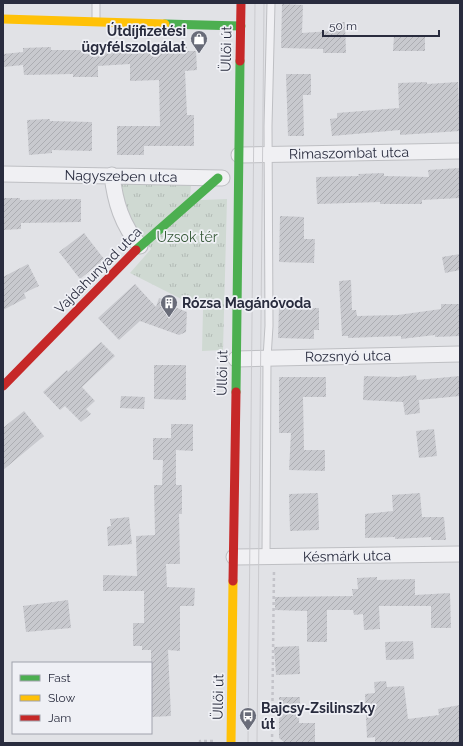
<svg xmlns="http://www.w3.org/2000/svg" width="463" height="746" font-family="Raleway,sans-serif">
<defs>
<pattern id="grass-tufts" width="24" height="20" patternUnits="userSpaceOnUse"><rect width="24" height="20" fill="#cfd9d2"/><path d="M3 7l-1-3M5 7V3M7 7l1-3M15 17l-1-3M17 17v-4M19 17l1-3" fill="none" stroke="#b2bab5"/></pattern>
<pattern id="building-hatch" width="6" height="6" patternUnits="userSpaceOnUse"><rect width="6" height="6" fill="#c8c9ce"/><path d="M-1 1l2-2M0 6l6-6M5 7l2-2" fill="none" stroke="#acadb2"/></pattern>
</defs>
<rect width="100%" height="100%" fill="#e1e2e6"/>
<path fill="url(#grass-tufts)" d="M119,183l72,2 -1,12 12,3 25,-1 -4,151 -21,1 1,-41 -73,-37 21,-24 -17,-21 -13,-23z"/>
<path fill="url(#building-hatch)" d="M282,4l21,1 -1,28 28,-2 -1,-8 16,-1 1,31h-23v-4l-42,-1z
M394,36l31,1v14h-32z
M157,44h30v7h9l1,19 -12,1 2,44h7v31h-50v9h-27v-29h43l-1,-46 -29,1v-17l-32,2v11h-25v-3l-49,1 -1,-10 -20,2v-13l20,-2v-4l28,-1v3h69l37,-2z
M286,74h25v21h-8l1,41h-16z
M427,82v2l31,-2 2,49 -60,4v-5l-68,6 -2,-17 7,-1v-5l62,-5 -1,-25z
M50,119v2l42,1v29l-40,-1v3l-23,2 -2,-35z
M460,168v30l-38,2v4h-42v-2l-63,2 -1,-27 43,-1 -1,-2 26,-1v3l45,1 -1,-7z
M3,198h17v2l61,-1v23l-60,1v6l-18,1z
M280,216l24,1v22h11l-1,24 -35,-1z
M84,233l20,26 -24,20 -21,-27z
M460,254v16l-15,3 -3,-16z
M28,264l11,22 -15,7 2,5 -23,12v-33z
M351,280l1,30h4l1,6 41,-1 43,-6v-5h18l1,32 -25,1v-2l-34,4v-3l-53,2v-2h-6l-3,-55z
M135,284l21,23 3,-9 14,5 -1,3 15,6 -1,20 -7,3 -39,-14 -21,19 -21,-22z
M279,308h40v22h-5v9l-36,-1z
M101,342l14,14 -33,31 13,14 -9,8 5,5 -10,8 -16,-16 -5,4 -17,-18 24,-22 1,2z
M154,365h32v35l-32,-1z
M416,375l1,5 43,-4v20l-41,4 1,13 -15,2 -2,-13 -40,-2 1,-24 34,1z
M279,377h47v20h-23l1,53h21v21l-36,-1 2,-37h-12z
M121,396l24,1 -1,12 -24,-1z
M24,411l20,25 -41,34v-42z
M171,424h22v27l-17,-1v35h6v29h-3l1,50h-14l1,23 28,1 -1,18h-14v45l-12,-1 3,66 -20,1v-67h-9v-4h-9v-23h11v-32h-41v-16l34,1 -1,-40 19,-1 -1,-50h8l1,-25h-10v-22h18z
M434,429l3,27 -18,2 -3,-27z
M318,493l1,37 -29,1 -1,-37z
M420,493l2,24h22l2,23h-15v-3l-36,2v-2l-30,1v-24l28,-3 -1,-16z
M129,517l3,27 -24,2 -1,-19 4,-1 -1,-7z
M377,577v3l38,-1v16l35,-2 1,35h-20v-22h-52l1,23 -16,1 -1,-16 -9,1 -1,-5h-26v32h-20v-31l-32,-1v-13l78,-1 -1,-7h6l-1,-11z
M68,600l3,28 -45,4 -3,-26z
M413,641l1,18 -28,1 -1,-18z
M299,646l1,28 -24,1 -2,-28z
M386,681l1,6 17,-1 4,33 31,-4 -1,-6 22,-4v38h-85v-6l-8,1 -2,-44 10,-1 -1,-11z
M279,697h21l-1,26h16v20h-30l-6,-5z"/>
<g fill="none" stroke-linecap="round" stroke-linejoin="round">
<defs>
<path id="lane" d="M96,21v-18
M266,557l1,-199 2,-32 -1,-200 3,-123"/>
<path id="street" d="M239,155l221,-4
M3,174l219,4
M112,175c3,27 10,50 28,71
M236,359l224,-5
M234,557l226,-3"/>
</defs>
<use href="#lane" stroke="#bebfc3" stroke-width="9"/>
<use href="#street" stroke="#bebfc3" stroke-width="17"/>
<path stroke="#c3c3c9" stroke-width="2.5" stroke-dasharray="3 3" stroke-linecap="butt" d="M262,742v1
M200,743v-2h13
M272,743l2,-173"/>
<use href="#lane" stroke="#f0f0f3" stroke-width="7"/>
<use href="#street" stroke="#f0f0f3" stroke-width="15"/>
<path stroke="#4caf50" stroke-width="9" d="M165,24l76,2
M136,250l82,-72
M236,392l4,-331"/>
<path stroke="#ffc107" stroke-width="9" d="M3,19l162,5
M231,743l2,-162"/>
<path stroke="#c62828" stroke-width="9" d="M240,61l1,-58
M3,386l133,-136
M233,581l3,-189"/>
<path stroke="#cacace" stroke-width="1" d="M248,743l7,-740
M257,743l7,-740"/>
</g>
<defs>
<symbol id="shop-pin" viewBox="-11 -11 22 30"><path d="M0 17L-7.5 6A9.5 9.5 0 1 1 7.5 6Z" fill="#696c79" stroke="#eff0f5"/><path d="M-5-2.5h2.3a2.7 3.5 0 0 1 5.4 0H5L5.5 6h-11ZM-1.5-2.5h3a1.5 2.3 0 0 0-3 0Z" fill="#fff"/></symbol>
<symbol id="building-pin" viewBox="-11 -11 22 30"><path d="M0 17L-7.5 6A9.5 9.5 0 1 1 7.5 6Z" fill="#696c79" stroke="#eff0f5"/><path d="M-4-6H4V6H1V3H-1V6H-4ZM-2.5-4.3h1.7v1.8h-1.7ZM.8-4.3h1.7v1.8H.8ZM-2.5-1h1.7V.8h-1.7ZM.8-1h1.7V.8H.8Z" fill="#fff"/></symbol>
<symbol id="bus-pin" viewBox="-11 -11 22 30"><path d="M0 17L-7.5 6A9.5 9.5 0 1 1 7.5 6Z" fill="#696c79" stroke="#eff0f5"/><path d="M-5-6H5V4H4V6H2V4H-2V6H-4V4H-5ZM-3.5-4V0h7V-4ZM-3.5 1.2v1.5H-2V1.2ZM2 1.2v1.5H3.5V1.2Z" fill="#fff"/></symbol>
</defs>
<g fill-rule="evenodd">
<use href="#shop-pin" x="189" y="29" width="20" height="27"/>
<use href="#building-pin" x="159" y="293" width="20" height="27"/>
<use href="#bus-pin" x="238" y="706" width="20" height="27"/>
</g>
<g text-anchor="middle" stroke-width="3.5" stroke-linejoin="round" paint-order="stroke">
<g font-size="14" font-weight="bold" fill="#292c3e" stroke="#eff0f5" text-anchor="start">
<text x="186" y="36" text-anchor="end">Útdíjfizetési<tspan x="186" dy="16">ügyfélszolgálat</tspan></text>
<text x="182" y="308">Rózsa Magánóvoda</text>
<text x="261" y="713">Bajcsy-Zsilinszky<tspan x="261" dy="16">út</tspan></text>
</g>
<g font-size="14" fill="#292c3e" stroke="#eff0f5">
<text transform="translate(226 49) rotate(-89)" y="5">Üllői út</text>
<text transform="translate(349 153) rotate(-1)" y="5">Rimaszombat utca</text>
<text transform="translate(121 176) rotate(1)" y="5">Nagyszeben utca</text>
<text transform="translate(98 270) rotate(-45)" y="5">Vajdahunyad utca</text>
<text transform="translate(348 356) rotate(-1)" y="5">Rozsnyó utca</text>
<text transform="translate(222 373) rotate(-89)" y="5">Üllői út</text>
<text transform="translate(347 556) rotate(-1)" y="5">Késmárk utca</text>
<text transform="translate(218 697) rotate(-89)" y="5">Üllői út</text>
</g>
<g font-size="14" fill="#375939" stroke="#eff0f5">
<text x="187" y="242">Uzsok tér</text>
</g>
</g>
<rect width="463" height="746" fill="none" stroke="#292c3e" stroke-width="8"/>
<rect x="12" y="662" width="140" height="72" fill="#eff0f5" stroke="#a0a2ac"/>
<rect x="20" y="675" width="20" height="6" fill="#4caf50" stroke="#a0a2ac"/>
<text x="48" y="682" font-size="12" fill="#292c3e">Fast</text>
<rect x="20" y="695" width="20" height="6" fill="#ffc107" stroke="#a0a2ac"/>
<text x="48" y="702" font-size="12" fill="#292c3e">Slow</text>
<rect x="20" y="715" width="20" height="6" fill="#c62828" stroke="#a0a2ac"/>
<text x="48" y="722" font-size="12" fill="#292c3e">Jam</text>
<path d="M323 30v6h116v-6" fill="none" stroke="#292c3e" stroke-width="2"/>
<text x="329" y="30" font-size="12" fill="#292c3e" stroke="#eff0f5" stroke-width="3" paint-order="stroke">50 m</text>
</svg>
